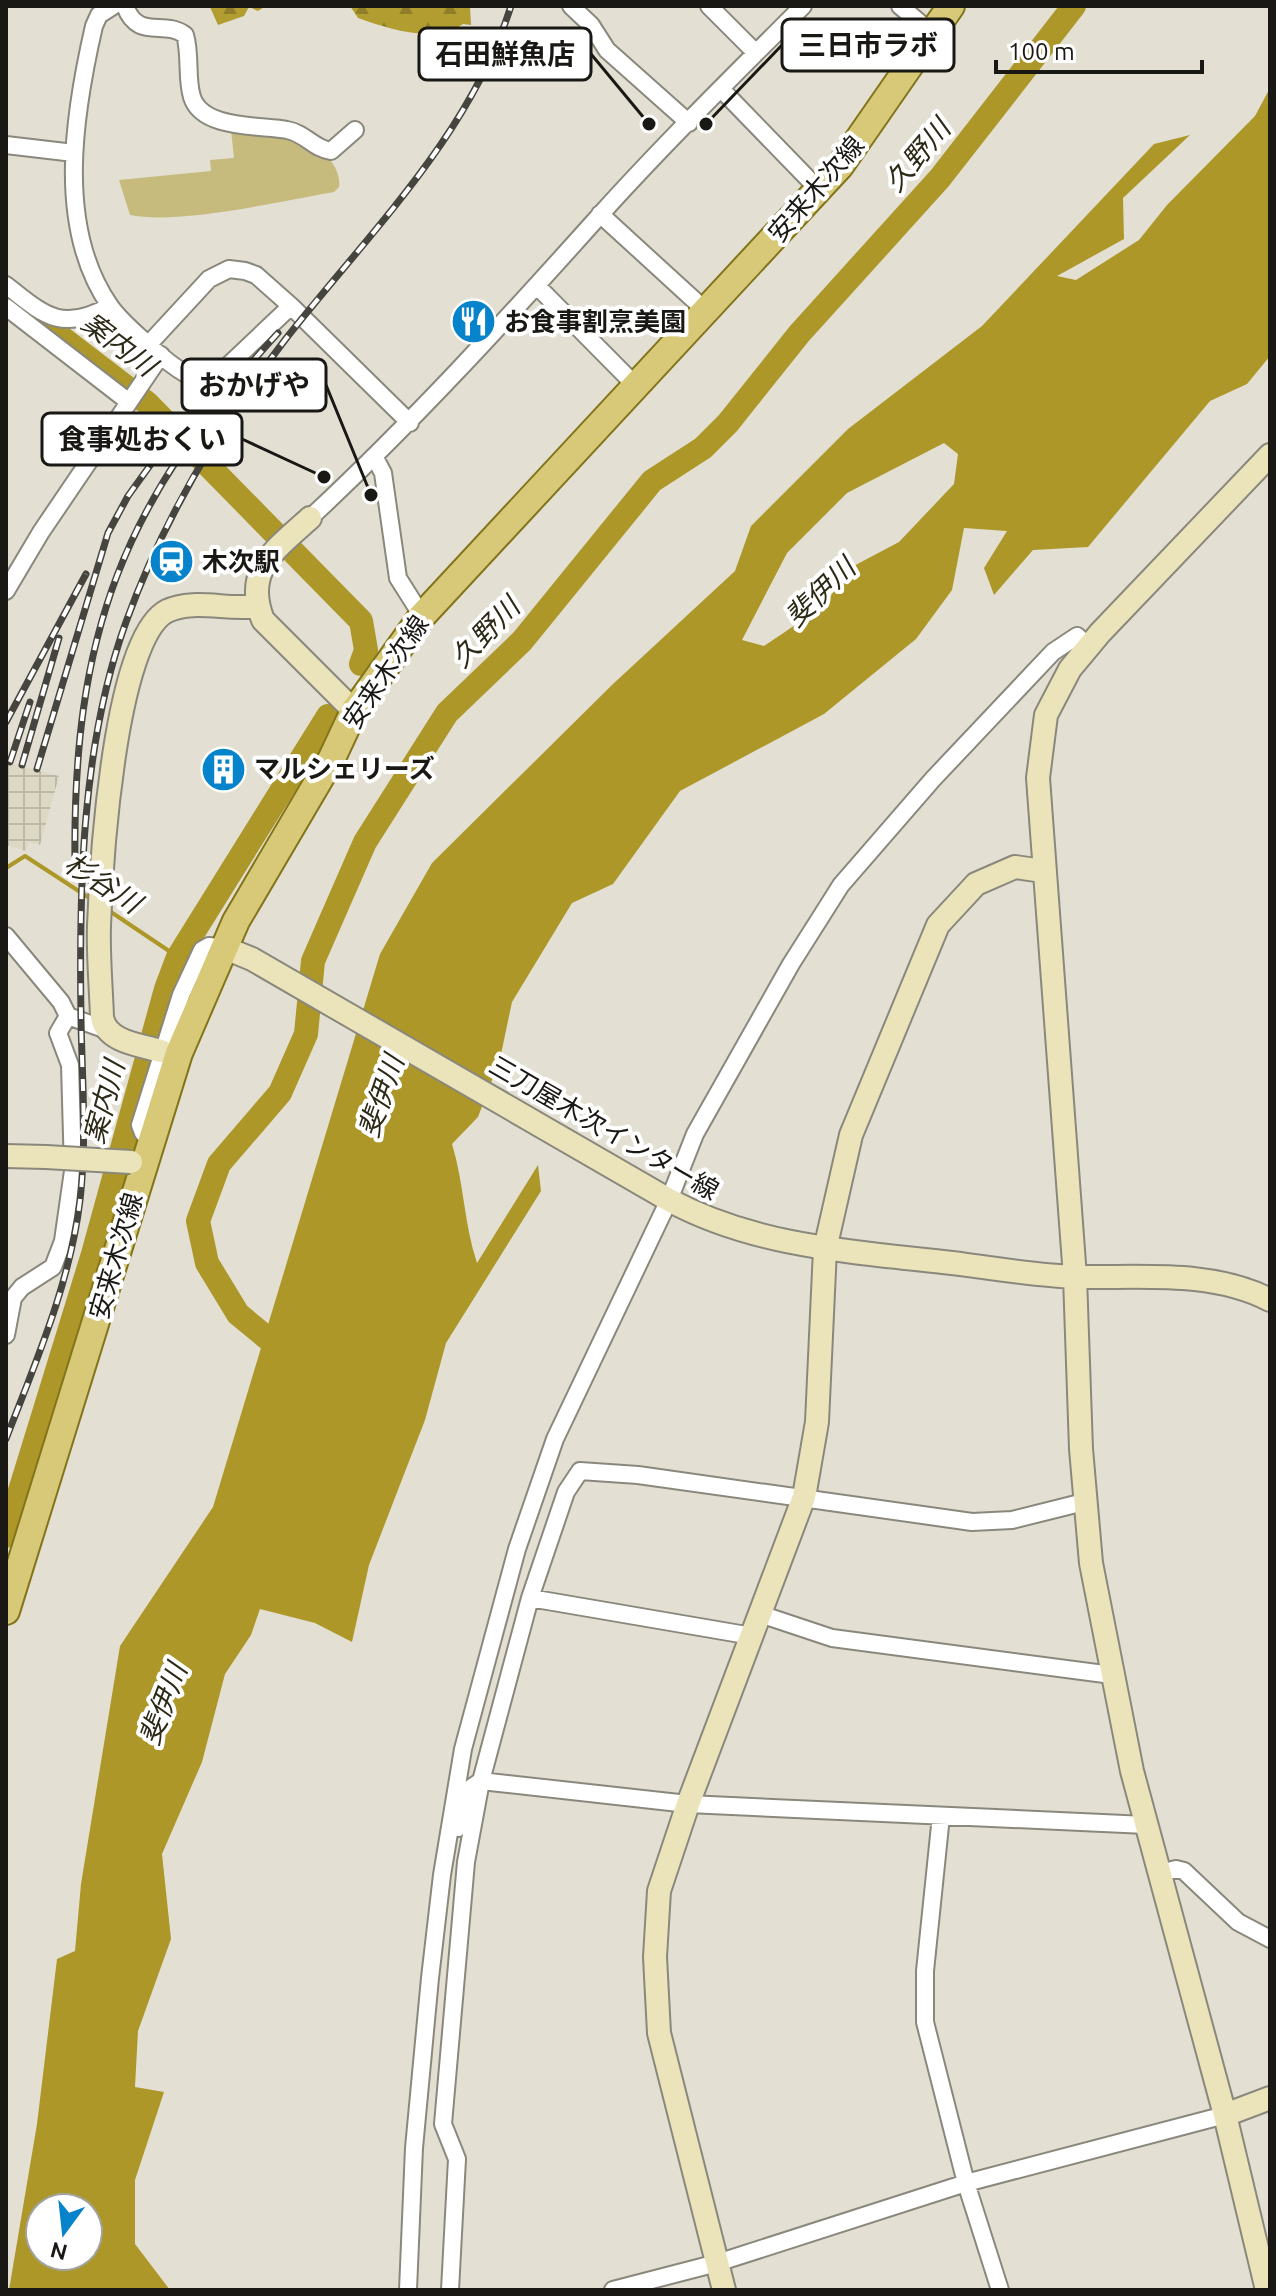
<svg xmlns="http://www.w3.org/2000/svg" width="1276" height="2296" font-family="Ubuntu,'Noto Sans JP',sans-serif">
<defs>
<pattern id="industrial-grid" width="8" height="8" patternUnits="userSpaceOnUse" patternTransform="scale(2)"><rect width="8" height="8" fill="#dcd8c3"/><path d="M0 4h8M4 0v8" fill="none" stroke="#bcb9a7"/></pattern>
<pattern id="forest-firs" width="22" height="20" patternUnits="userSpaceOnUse" patternTransform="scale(2)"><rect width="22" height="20" fill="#b29d31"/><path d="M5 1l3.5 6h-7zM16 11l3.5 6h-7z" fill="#907f28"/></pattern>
</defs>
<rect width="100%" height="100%" fill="#e3e0d3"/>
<path fill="url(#industrial-grid)" d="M6,762l53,14 -19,69 -11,-3 -3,9 -20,-6z"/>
<path fill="url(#forest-firs)" d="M266,6l-8,5 -9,-4 -5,9 -26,9 -8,-18z
M350,6h120l1,19 -8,-1c-29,20 -74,5 -105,-6z"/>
<path fill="#c6ba7d" d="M231,130c21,2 54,0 72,8 18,9 39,29 36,49l-5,5c-52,9 -155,33 -204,23l-11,-35 92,-9 -1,-11 24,-2z"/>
<path fill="#ac9728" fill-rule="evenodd" d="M1270,88v268l-23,28 -37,17 -122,146 -55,3 -39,45 -10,-27 23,-37 -43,-3 -12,62 -36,49 -92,75 -144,77 -67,93 -41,19 -60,99 -12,57 -22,58 -26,27c12,39 12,80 25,119l61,-98 3,26 -95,152 -21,77 -56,145 -17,77 -37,-19 -55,-14 -9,26 -26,39 -23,88 -40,92 9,85 -33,92 -3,56 29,5 -29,88v64l35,46h-161l28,-166 20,-165 18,-8 6,-67 39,-238 93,-139 167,-553 52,-91 181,-179 122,-113 16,-45 97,-97 134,-103 172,-182 36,-9 -67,63 1,41 -67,37 19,4 63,-40 28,-35 88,-89zM944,443l14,11 -4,30 -55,58 -51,27 -23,36 -61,41 -22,-6 45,-87 60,-60zM40,2208h48v48h-48z"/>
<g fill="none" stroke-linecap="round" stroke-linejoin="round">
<path stroke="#ac9728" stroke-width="4" d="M6,868l19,-12 69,45
M108,910l70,47"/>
<path stroke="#ac9728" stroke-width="24" d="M6,295l141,108 214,218 5,29 -5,14
M289,1356l-51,-42 -31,-51 -9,-42 21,-57 61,-71 26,-59 7,-73 52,-119 82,-129 75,-72 130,-160 51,-33 25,-25 71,-89 141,-156 134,-172
M6,1536l87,-282 73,-265 12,-32 150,-241"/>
<defs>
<path id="street" d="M113,6l-14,9 -5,11c-20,87 -39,201 16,280 9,13 22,24 34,35 15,14 40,36 60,41l11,-4 76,-72
M125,6c13,35 39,13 60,29 6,20 1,43 7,62 10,33 70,28 95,33 18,3 27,19 44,21l24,-21
M571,6l20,19 16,25 82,73
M709,6l47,47
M900,6l33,28
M721,89l98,101
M6,145l68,8
M600,214l105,96
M6,285c38,30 55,48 104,21
M538,287l98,99
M6,307l123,95
M148,345l61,-66 20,-10 16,2 11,4 35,31 119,117
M375,458l8,15 15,105 24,38
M310,518c103,-96 196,-198 290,-303 65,-72 134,-140 203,-209
M6,591l35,-59 120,-177
M6,936l55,66 7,14 36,13
M151,1136l-8,-3 -3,-8 41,-130 21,-45 7,-4 16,2
M6,1335l7,-37 9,-11 31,-20 10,-26 10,-70 -3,-106 -12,-32 10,-17
M530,1598l222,38
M760,1614l72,24 280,37
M941,1816l-16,155v51l41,161 34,107
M458,1828l14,-41 9,-6 207,23 458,21
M1160,1873l16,-4 8,2 54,51 32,17
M408,2290l6,-142 16,-170 12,-103 21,-126 54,-200 38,-110 114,-239 26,-66 96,-170 50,-79 92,-106 120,-127 24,-16 11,10
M450,2290l7,-131 -14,-35 23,-262 15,-81 49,-183 36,-106 14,-21 58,4 334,47 40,-2 72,-18
M613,2290l104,-27 249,-80 259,-68"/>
<path id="secondary" d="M310,518c-35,32 -67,52 -47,102l91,91
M225,948l27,11 417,241c87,47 186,52 283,63 41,5 85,13 127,14 63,1 133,-7 191,23
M161,1051c-21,-6 -55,-9 -59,-34 -1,-30 -4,-61 -3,-91 2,-59 15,-288 68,-315 27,-13 62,0 91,-5
M6,1156l40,1
M1225,2115l45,-17
M724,2290l-65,-257 -4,-76 4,-66 29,-87 116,-307 13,-75 8,-173 26,-114 87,-210 38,-41 39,-17 28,4
M1267,2290l-42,-175 -93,-344 -41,-208 -10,-114 -6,-172 -37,-499 8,-63 24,-46 30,-36 170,-178"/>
<path id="primary" d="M6,1611l173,-558 57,-132 96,-163 22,-47 68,-95 418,-450 111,-160"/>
</defs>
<use href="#street" stroke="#8a887c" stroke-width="20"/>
<use href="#secondary" stroke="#8a887c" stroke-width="26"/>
<use href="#primary" stroke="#83741a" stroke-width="30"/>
<use href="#street" stroke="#fff" stroke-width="16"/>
<use href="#secondary" stroke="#ebe4bb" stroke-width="22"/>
<use href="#primary" stroke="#d7c977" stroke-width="26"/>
<defs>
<path id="rail" d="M6,722l80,-148
M10,762l20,-60
M22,765l37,-127
M37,769l71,-236 20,-37 31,-43 36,-36
M75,865c-3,-231 47,-362 203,-532
M6,1439c30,-78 64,-155 74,-239 7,-60 2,-122 1,-181 -2,-130 0,-273 45,-397 38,-105 94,-198 162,-286 82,-104 182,-201 223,-330"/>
</defs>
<use href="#rail" stroke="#45443e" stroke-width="7"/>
<use href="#rail" stroke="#fff" stroke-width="4" stroke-dasharray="12" stroke-linecap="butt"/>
<defs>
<path id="secondary-bridge" d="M46,1157l85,5"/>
</defs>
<use href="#secondary-bridge" stroke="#8a887c" stroke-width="26" stroke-linecap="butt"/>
<use href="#secondary-bridge" stroke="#ebe4bb" stroke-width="22"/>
</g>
<defs>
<symbol id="restaurant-disc" viewBox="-11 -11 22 22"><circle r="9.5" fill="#0683cb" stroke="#fff"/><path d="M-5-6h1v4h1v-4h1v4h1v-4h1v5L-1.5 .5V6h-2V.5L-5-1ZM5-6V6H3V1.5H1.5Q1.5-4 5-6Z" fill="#fff"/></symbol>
<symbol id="station-disc" viewBox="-11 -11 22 22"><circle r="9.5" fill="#0683cb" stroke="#fff"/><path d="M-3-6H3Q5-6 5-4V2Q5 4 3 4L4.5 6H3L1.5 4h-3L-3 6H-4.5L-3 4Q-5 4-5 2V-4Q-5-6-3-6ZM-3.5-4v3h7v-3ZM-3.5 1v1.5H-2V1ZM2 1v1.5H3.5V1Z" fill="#fff"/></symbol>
<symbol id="building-disc" viewBox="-11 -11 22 22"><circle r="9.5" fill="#0683cb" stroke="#fff"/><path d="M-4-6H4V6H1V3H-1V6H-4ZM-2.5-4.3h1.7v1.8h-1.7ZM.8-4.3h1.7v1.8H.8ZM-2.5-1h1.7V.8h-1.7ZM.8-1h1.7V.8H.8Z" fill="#fff"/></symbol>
</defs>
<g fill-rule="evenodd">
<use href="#restaurant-disc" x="448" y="296" width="51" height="51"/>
<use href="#station-disc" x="146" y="536" width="51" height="51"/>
<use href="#building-disc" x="198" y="744" width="51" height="51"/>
</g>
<g text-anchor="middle" stroke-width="8" stroke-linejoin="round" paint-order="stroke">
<g font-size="26" fill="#191814" stroke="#fff">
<text transform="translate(816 189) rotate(-49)" y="9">安来木次線</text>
<text transform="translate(386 672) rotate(-56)" y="9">安来木次線</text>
<text transform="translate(604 1128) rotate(30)" y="9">三刀屋木次インター線</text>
<text transform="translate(116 1256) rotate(-74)" y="9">安来木次線</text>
</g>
<g font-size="26" font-weight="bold" fill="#191814" stroke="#fff" text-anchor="start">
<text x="504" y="331">お食事割烹美園</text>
<text x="202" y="571">木次駅</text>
<text x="254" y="778">マルシェリーズ</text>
</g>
<g font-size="28" font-style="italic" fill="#2d2917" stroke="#fff">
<text transform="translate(917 155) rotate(-50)" y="10">久野川</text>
<text transform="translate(119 344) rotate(37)" y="10">案内川</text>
<text transform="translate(820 592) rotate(-44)" y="10">斐伊川</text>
<text transform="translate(485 632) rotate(-46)" y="10">久野川</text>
<text transform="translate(103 883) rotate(33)" y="10">杉谷川</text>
<text transform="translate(381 1096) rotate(-71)" y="10">斐伊川</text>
<text transform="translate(104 1102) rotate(-75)" y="10">案内川</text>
<text transform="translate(163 1704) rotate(-69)" y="10">斐伊川</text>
</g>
</g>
<path fill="none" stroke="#191814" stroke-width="3" d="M706 124L782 45M649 124L591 54M371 495L326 385M324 477L242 439"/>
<g fill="#191814" stroke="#fff" stroke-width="3">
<circle cx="706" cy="124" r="8"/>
<circle cx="649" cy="124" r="8"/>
<circle cx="371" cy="495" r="8"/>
<circle cx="324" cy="477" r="8"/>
</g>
<g fill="#fff" stroke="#191814" stroke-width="3">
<rect x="782" y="19" width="172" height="52" rx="8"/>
<rect x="419" y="28" width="172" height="52" rx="8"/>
<rect x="182" y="359" width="144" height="52" rx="8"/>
<rect x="42" y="413" width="200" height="52" rx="8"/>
</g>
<g font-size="28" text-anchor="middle" font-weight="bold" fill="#191814">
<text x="868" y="55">三日市ラボ</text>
<text x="505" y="64">石田鮮魚店</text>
<text x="254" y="395">おかげや</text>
<text x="142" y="449">食事処おくい</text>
</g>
<rect width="1276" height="2296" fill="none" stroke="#191814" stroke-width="16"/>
<g transform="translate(64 2232) rotate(195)"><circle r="38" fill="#ffffff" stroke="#a3a3a1" stroke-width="2"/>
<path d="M0-6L14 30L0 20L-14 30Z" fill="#0683cb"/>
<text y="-12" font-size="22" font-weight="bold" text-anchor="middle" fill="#191814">N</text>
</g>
<path d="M996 60v12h206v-12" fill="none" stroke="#191814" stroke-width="4"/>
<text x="1008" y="60" font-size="24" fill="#191814" stroke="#ffffff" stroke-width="6" paint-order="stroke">100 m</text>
</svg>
